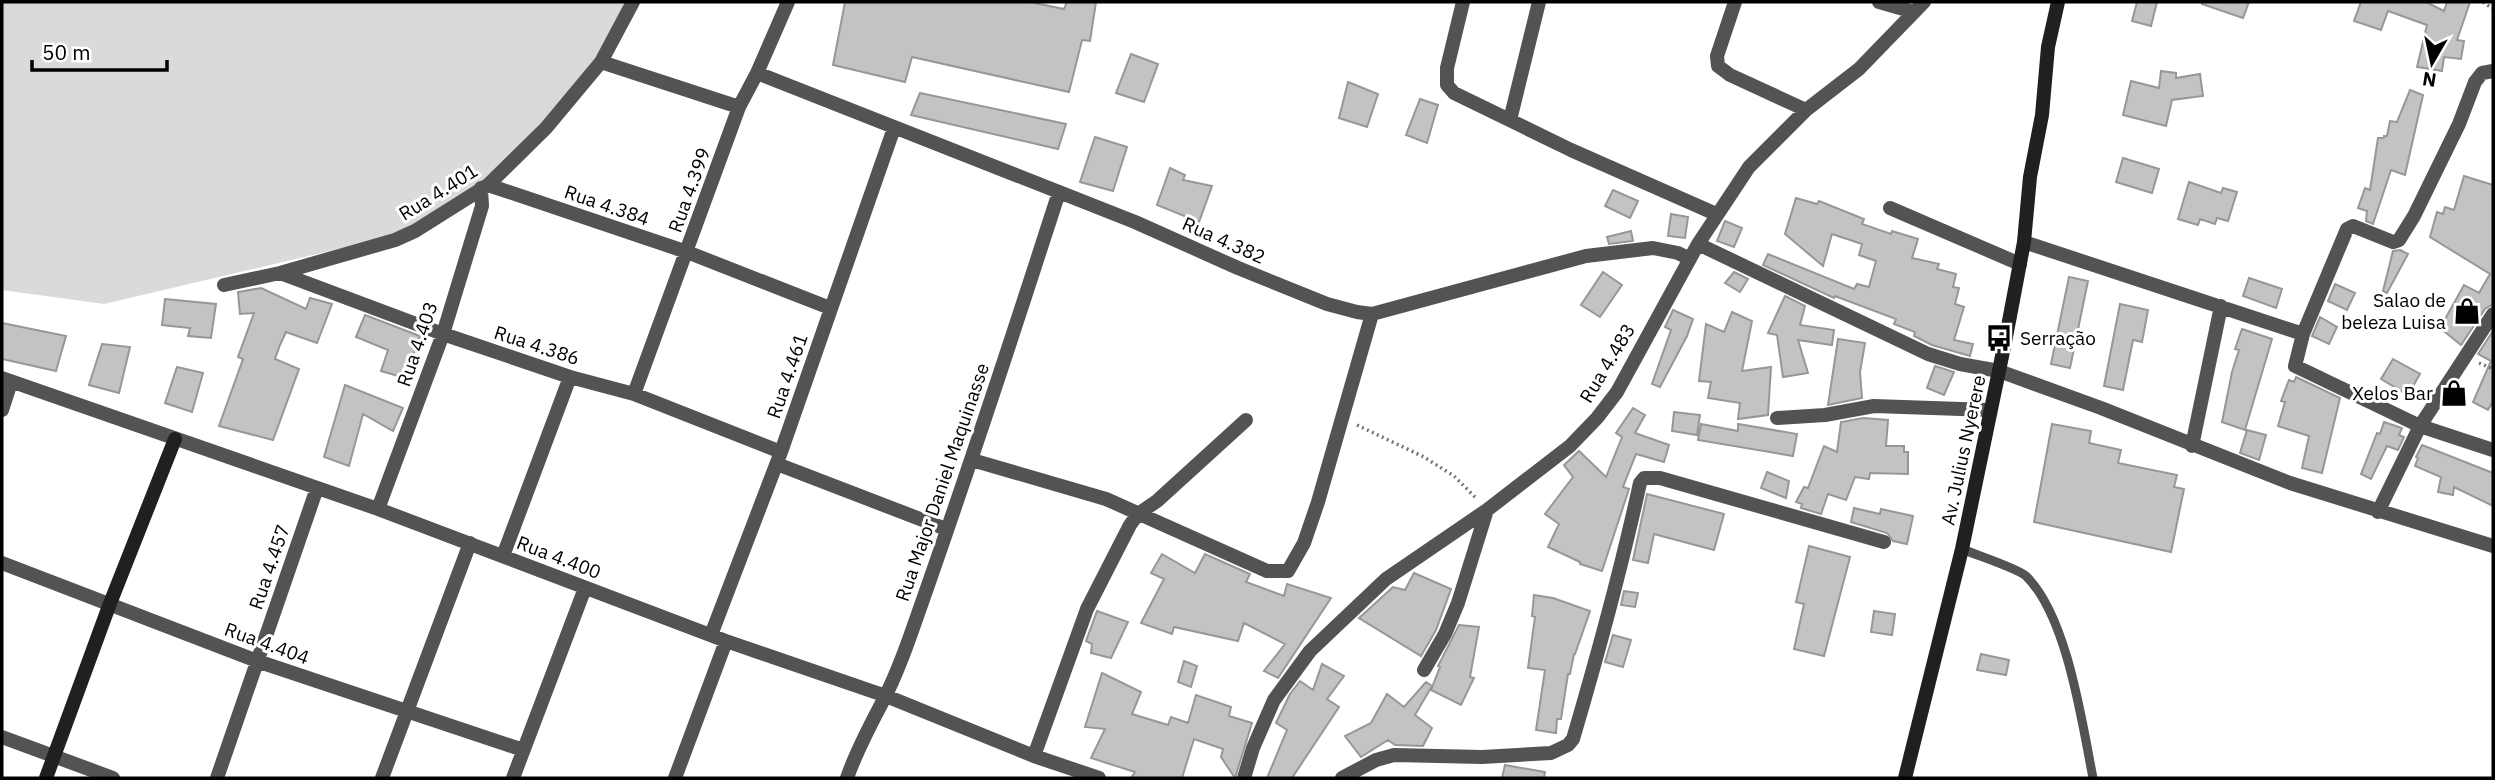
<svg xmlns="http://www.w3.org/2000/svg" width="2495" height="780" font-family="'IBM Plex Sans',sans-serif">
<rect width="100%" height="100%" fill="#fff"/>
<path fill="#dadada" d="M2,2h627l-20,46 -84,101 -110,82 -311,73 -102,-14z"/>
<path fill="#c3c3c3" stroke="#979797" stroke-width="2" d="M845,2h185l34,7 3,-7h29l-6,39 -8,-1 -13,52 -157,-35 -7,25 -72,-17z
M2137,2h20l-6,24 -19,-5z
M2202,2h47l-6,16 -41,-14z
M2361,2h65l18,9 3,-9h23l-13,38 7,1 -3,18 -17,-2 -2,14 -25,-4 10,-42 -39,-14 -7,19 -27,-9z
M1131,54l27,10 -14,38 -28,-9z
M2161,71l15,2v5l24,-4 3,22 -31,4 -6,26 -43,-11 8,-34 28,7z
M1348,82l30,12 -11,33 -28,-9z
M2410,90l13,5 -18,80 -14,-5 -18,54 -7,-3 1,-10 -9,-3 7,-20 5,2 8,-52h6v-2h3l3,-15 7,1z
M920,93l146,31 -8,25 -147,-34z
M1420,99l18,6 -11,38 -21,-8z
M1095,137l32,10 -14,44 -33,-9z
M2123,158l36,11 -7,24 -36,-11z
M1170,168l15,7 -2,5 29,6 -13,36 -42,-17z
M2464,176l29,9v119l-8,5 -24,36 -21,-17 24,-43 15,8 11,-19 -60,-37 7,-25 6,2 2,-7 9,3z
M2189,182l32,11 2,-5 14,4 -9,29 -11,-3 -2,6 -15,-5 -2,6 -20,-6z
M1613,190l25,11 -8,17 -25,-12z
M1796,198l21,6 2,-3 45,18 -2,5 29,10 1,-3 26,8 -6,19 27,6 -2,5 19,5 -3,13 6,1 -4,16 9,3 -10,33 19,4 -3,12 -38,-11 -18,-9 1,-4 -21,-8 2,-5 -61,-23 -1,2 -71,-33 5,-11 86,35 3,-5 12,3 7,-26 -17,-6 3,-11 -30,-10 -9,32 -38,-32z
M1671,214l17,3 -3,21 -17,-2z
M1725,221l17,7 -8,19 -17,-6z
M1631,231l2,10 -24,3 -2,-7z
M2400,250l8,4 -21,39 -4,-2 10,-40z
M1603,272l19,13 -22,32 -19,-12z
M1734,272l14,7 -8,13 -15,-9z
M2069,277l19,4 -18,87 -19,-4z
M2249,278l33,11 -6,19 -33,-12z
M2335,284l20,9 -8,17 -19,-9z
M261,288l45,21 4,-11 22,6 -15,39 -31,-11 -6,13 -5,14 24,10 -26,71 -54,-14 24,-67 -5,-2 16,-44 -14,1 -2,-22z
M1785,296l20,10 -5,19 34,5 -2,15 -34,-5 10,33 -25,4 -6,-42 -9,-2z
M165,299l51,5 -5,34 -23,-2 2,-8 -28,-3z
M2120,304l28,6 -6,32 -9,-2 -10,50 -19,-4z
M1673,310l20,9 -6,17 -27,51 -8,-3 19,-54 -6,-3z
M1732,312l20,9 -10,50 29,-4 -3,48 -30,4 2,-16 -32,-5 3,-16 -12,-1 7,-57 18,8z
M365,315l55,21 -15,42 -24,-7 7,-21 -32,-13z
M2320,317l17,10 -8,17 -17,-8z
M2,323l64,13 -10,35 -54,-12z
M2242,329l30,10 -27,91 -23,-8 10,-50 7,-22 -4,-1z
M2493,331v70l-5,9 -15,-8 18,-41 -13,-7z
M1838,339l27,4 -5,29 2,26 -34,7z
M102,344l28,3 -11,46 -30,-8z
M2393,359l27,15 -12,21 -27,-16z
M1935,366l19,6 -10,23 -17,-7z
M177,367l26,6 -11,39 -27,-9z
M2296,377l44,21 -18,75 -20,-5 7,-32 -31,-10 7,-24 -4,-1 8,-21 5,2z
M345,385l58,23 -10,23 -30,-17 -14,52 -25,-9z
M1633,408l12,7 -10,18 34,12 -5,17 -28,-8 -13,33 6,2 -27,82 -22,-7v-2l-32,-15 11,-23 -14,-10 28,-37 -9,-12 15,-14 27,26 16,-40 -6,-4z
M1674,412l26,3 -3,20 -25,-4z
M1863,418l25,2 -2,26h18v6h4v22l-38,-1 -1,6 -14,-2 -9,23 -18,-6 -7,20 -20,-6 1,-4 -6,-2 8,-15 4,1 16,-42 13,6 4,-30z
M2384,422l18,6 -3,7 5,2 -6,13 -11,-4 -16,33 -10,-5 16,-41 3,1z
M1701,424l37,7v-7l59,10 -4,22 -95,-16z
M2052,424l39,7 -2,12 32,7 -3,13 59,12 -3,12 10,2 -13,63 -137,-30z
M2247,430l19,5 -7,25 -19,-7z
M2422,445l71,28v33l-39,-19 -1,8 -15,-3 3,-15 -26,-11 3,-8 -2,-1z
M1767,472l22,9 -3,17 -25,-10z
M1647,494l77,20 -10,36 -60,-16 -6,29 -15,-3z
M1854,508l26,6 1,-5 32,7 -6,28 -14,-3 -6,-8 -36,-11z
M1809,546l41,11 -26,99 -30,-7 10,-45 -8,-2z
M1162,554l33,19 10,-19 45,20 -4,8 38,14 3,-12 44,14 -53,80 -14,-7 21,-27 -41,-21 -6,18 -64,-14 -2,7 -31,-11 23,-44 -13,-6z
M1414,573l37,16 -15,41 -15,26 -62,-38 34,-31 12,3z
M1624,591l14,2 -3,14 -14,-2z
M1534,595l19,3 37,13 -15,43h-1l-4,20h-2l-7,45h-4l-1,14 -20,-3 9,-60 -17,-2 7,-51 -3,-1z
M1097,611l31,11 -17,36 -20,-5 1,-9 -6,-3z
M1874,611l21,3 -3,21 -21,-3z
M1459,625l20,2 -9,50 4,1 -13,27 -30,-15 9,-23 -2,-1z
M1613,635l18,5 -8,27 -18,-5z
M1981,654l28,6 -3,15 -29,-5z
M1184,661l13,5 -6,21 -13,-5z
M1322,664l22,12 -17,23 12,8 -47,71h-25l20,-48 -11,-7 14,-29 10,-13 13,9z
M1102,673l39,19 -9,22 36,11 3,-8 17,6 8,-28 35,12 -2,9 23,7 -17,55 -14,-21 2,-8 -29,-10 -12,39h-51l4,-6 -44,-14 14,-29 -20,-2z
M1426,682l6,4 -17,29 17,13 -9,18 -28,-1 -7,-5 -27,17 -16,-21 26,-13 16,-29 17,13z
M1505,765l40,7 -1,6h-42z"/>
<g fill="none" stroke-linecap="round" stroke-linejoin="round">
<path stroke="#757575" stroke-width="3.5" stroke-dasharray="2 3.5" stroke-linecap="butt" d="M2483,2l10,7
M2479,363l14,6
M1357,425l67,32 30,19 23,23"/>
<path stroke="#535353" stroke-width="9" d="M1962,549c14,6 55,19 64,27 41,40 56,146 67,202"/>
<path stroke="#535353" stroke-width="14" d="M1463,2l-16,66v17l7,8 117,57 145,64
M1735,2l-18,54 1,10 12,9 76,35
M1879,2l35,10
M601,62l138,45
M2493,71l-11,2 -7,9 -16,42 -45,92 -15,24 -6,2 -40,-16 -6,3 -44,105 -8,32 125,60 73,24
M757,73l378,149 103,46 89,36 30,8 15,2 214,-58 67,-8 25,5 12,6
M1510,120l29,-118
M488,185l199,67 143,56
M1890,208l130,56
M2024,242l279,92
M1698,244l230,110 32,10 39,7 102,37 189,75 203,63
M280,273l163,61 127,43 64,17 147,58
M224,285l56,-12 115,-33 20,-9 73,-46 58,-57 55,-66 32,-60
M2,378l376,131 348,132 160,55 148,60 65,22
M634,394l105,-287 18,-34 31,-71
M2,410l9,-28
M1777,418l48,-3 49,-9 116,4
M2192,446l29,-140
M972,460l134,39 161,72h21l16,-28 14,-41 54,-188
M777,464l169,65
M378,509l65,-175 39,-128 -1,-18
M2378,512l42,-86 73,-112
M503,556l67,-179
M2,563l255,98 266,89
M711,635l70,-183 113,-324
M1424,670l21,-36 13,-31 29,-93
M2,737l111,41
M1034,756l53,-147 43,-84 8,-11 19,-13 89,-81
M217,778l100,-290
M382,778l88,-235
M513,778l72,-190
M675,778l51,-137
M847,778c10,-29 24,-54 38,-81 11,-22 20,-46 28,-69 51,-144 99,-290 146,-436
M1244,778l9,-30 21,-48 36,-49 76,-72 101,-69 83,-64 27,-28 20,-26 81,-148 51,-77 57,-57 53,-41 65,-67
M1342,778l34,-18 18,-5 88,2 69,-4 17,-8 5,-6c25,-85 48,-169 67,-256l4,-5h16l224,64"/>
<path stroke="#202020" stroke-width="14" d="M46,778l63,-172 66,-167
M1905,778l57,-229 44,-212 18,-95 6,-65 12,-62 6,-68 10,-45"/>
</g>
<defs>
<symbol id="shop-bare" viewBox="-9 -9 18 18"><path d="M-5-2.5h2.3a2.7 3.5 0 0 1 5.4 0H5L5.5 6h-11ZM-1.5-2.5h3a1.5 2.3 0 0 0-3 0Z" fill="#000" stroke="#fff" stroke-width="2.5" paint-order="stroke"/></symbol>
<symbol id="bus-bare" viewBox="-9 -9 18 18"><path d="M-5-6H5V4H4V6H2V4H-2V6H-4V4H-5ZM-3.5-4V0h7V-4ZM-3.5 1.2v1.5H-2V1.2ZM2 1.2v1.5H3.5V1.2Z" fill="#000" stroke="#fff" stroke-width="2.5" paint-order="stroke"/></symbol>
</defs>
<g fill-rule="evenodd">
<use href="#shop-bare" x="2448" y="292" width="38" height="38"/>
<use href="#bus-bare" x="1980" y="319" width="38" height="38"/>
<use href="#shop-bare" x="2435" y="374" width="38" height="38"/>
</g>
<g text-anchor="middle" stroke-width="6" stroke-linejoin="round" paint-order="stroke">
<g font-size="19" fill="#000" stroke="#fff">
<text transform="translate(689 190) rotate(-70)" y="7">Rua 4.399</text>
<text transform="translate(438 192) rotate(-32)" y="7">Rua 4.401</text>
<text transform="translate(607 205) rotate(19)" y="7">Rua 4.384</text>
<text transform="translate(1224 240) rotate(24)" y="7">Rua 4.382</text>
<text transform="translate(417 344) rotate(-71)" y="7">Rua 4.403</text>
<text transform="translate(537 345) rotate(18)" y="7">Rua 4.386</text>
<text transform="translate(1607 363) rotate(-59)" y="7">Rua 4.483</text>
<text transform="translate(787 376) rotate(-71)" y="7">Rua 4.461</text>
<text transform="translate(1963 450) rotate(-78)" y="7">Av. Julius Nyerere</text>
<text transform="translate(942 482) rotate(-71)" y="7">Rua Major Daniel Maquinasse</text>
<text transform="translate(559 557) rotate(21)" y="7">Rua 4.400</text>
<text transform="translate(269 567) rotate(-71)" y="7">Rua 4.457</text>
<text transform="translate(267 643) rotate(20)" y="7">Rua 4.404</text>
</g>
<g font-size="19" fill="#000" stroke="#fff" text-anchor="end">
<text x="2446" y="307">Salao de<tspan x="2446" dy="22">beleza Luisa</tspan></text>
<text x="2020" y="345" text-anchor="start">Serração</text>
<text x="2433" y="400">Xelos Bar</text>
</g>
</g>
<rect width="2495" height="780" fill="none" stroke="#000000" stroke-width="7"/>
<g transform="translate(2432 63) rotate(189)" stroke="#ffffff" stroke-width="5" paint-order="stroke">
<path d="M0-5L12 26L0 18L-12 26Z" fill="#000000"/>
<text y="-10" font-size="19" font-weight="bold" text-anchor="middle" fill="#000000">N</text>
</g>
<path d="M32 60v10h135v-10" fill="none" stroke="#000000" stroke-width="3.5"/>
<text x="42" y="60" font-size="21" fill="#000000" stroke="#ffffff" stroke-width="5" paint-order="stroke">50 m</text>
</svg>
